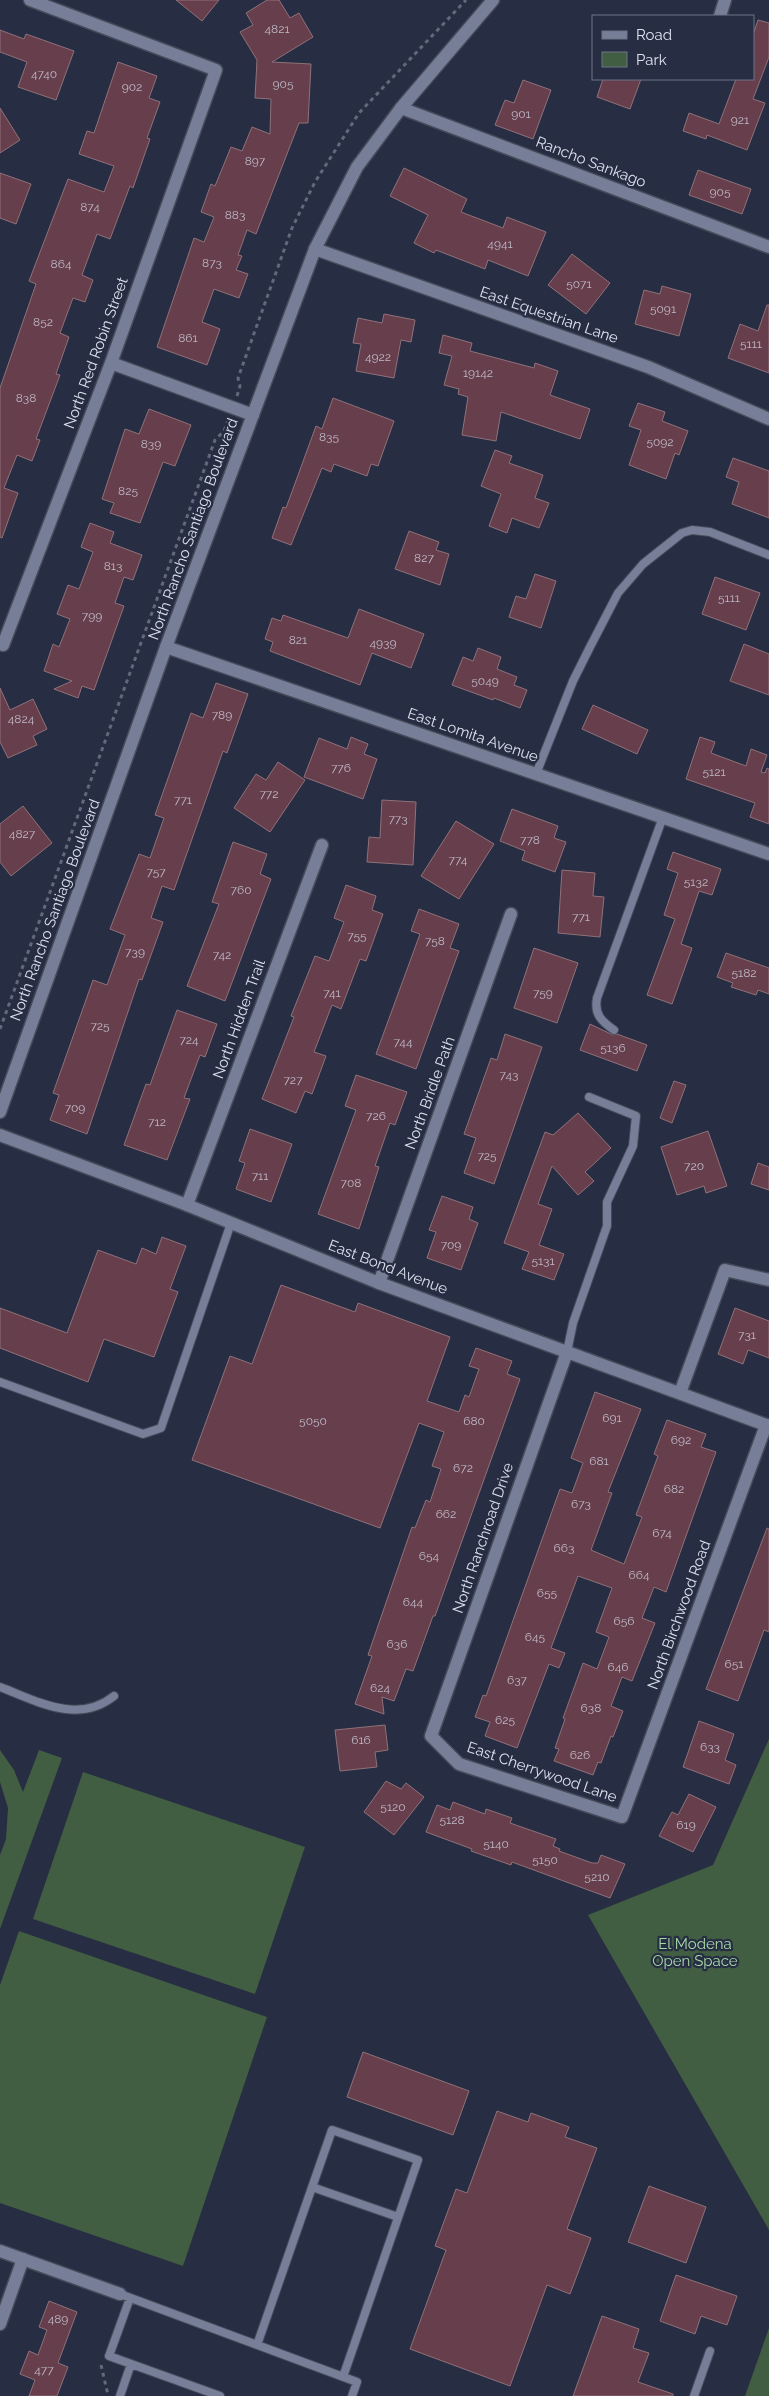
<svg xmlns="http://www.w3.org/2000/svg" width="769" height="2396" font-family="Raleway,sans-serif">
<rect width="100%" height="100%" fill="#272d42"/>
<path fill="#415d42" d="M769,1739v491l-181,-315 125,-50z
M0,1750l14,20 9,22 16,-42 23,8 -62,171v-74l6,-16 2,-31 -8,-26z
M83,1772l222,75 -50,147 -222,-75z
M19,1931l248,86 -84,249 -183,-63v-218z
M769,2328v68h-24z"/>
<path fill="#673f4c" stroke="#8f717a" d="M176,0h43l-17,21z
M267,0h12l11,18 9,-5 14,24 -41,25 39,2 -3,59h-9l-43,111 -9,-4 -9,25 4,1 -6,14 12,4 -9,24 -25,-9 -12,33 18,7 -13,36 -50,-18 37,-109 10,4 10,-25 -13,-5 10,-28 4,2 16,-39 11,4 10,-24 18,7 1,-35 -16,-1 2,-38 -17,-28 13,-7 -7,-12z
M758,20l11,3v34l-16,42 12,4 -18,47 -40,-15 -1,4 -23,-8 6,-18 30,11 17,-45h17v-44z
M0,30l24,9 2,-5 48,17 -18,49 -38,-13 9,-25 -27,-10z
M118,62l39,14 -8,22 11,4 -13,36 3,1 -17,49 -3,-2 -20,53 -13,-5 -15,41 11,5 -8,22 -12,-4 -13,35 9,4 -13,37 4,1 -24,64 4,1 -8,21 -15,-6 -13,33 14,5 -16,45 -2,-1v-149l36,-104 -7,-3 39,-102 36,13 10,-26 -35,-12 8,-23 7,2z
M603,79h38l-11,30 -33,-12z
M523,80l28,10 -18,49 -38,-14 10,-25 9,3z
M0,108l20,32 -20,13z
M404,168l63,31 -6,13 42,16 4,-11 39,15 -18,44 -40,-16 -3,9 -49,-19 -2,3 -20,-10 14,-28 -38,-19z
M698,170l53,19 -9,25 -53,-19z
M0,173l31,11 -15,40 -16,-6z
M572,254l38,29 -24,31 -38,-29z
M662,286l29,8 -12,42 -44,-12 9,-34 16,4z
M767,305h2v68l-41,-15 12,-34 18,7z
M384,314l31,6 -4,22 -10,-2 -7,38 -38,-7 5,-27 -8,-1 5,-25 24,5z
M443,335l29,8 -2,8 64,17 1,-5 23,8 -8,24 40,14 -10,30 -79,-27 -5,29 -34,-6 6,-38 -10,-3 1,-5 -15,-4 8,-29 -13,-3z
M333,398l61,23 -16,45 -7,-2 -4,12 -33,-12 -3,8 -9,-4 -31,77 -19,-7 11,-31 3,1 30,-82 6,3z
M638,403l27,9 -3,9 26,10 -9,24 -4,-2 -9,26 -37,-14 12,-35 -12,-4z
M149,409l42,16 -16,41 -12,-4 -23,61 -30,-10 4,-10 -12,-4 23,-70 14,5z
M495,450l17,6 -3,7 34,12 -8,23 14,5 -10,25 -27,-10 -5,15 -18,-7 12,-32 -20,-8z
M733,458l36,13v47l-37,-14 7,-22 -13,-5z
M90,523l24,9 -4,11 32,12 -9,25 -9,-3 -9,26 9,3 -30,84 -12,-4 -4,12 -24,-9 18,-8 -28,-10 9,-27 6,3 11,-28 -13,-5 11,-29 11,4 14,-37 -12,-5z
M409,531l30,11 -3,8 13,4 -9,31 -45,-16z
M535,574l21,7 -15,47 -32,-11 7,-21 10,3z
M715,577l45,16 -14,37 -44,-16z
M359,609l65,25 -13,34 -39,-15 -12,32 -90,-34 3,-9 -8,-3 7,-21 9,3 2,-6 65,23z
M744,644l25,10v41l-39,-14z
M478,648l23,9 -4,12 20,8 -3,8 13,5 -7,18 -26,-10 -1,2 -41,-15 11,-28 10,4z
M216,683l32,11 -21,59 -4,-2 -49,139 -12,-4 -11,32 12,4 -21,58 -3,-1 -52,155 -37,-14 9,-25 -6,-2 40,-113 14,5 18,-50 -15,-6 29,-75 11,4 14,-40 -9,-3 36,-102 12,5z
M0,688l10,22 23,-11 14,30 -14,7 4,9 -29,13 -8,-16z
M593,705l55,25 -11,24 -55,-25z
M351,737l17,7 -4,10 13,5 -14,40 -59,-22 15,-39 28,11z
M700,737l15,5 -4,11 35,13 5,-17 16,6 -6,17 4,1 2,-5 2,1v55l-19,-7 5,-14 -69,-24z
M278,762l27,18 -35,52 -36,-24 22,-34 10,6z
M382,800l34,2 -3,63 -46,-3 2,-25 11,1z
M23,806l29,37 -41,33 -11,-14v-38z
M512,809l46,17 -4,12 12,4 -11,30 -33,-12 3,-9 -25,-10z
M456,821l38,23 -35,55 -38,-23z
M233,842l34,12 -7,20 11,5 -46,122 -38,-15 32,-82 -7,-2z
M673,852l48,17 -9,26 -13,-4 -18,53 11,4 -20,56 -25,-9 28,-76 -11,-4 14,-42 -11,-4z
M562,870l33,3 -2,23 11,1 -4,40 -42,-4z
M346,885l30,11 -4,14 11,4 -17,47 -6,-2 -19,50 -9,-4 -18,47 12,4 -14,38 -7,-3 -9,22 -34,-14 32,-82 -3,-1 24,-60 14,5 15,-39 -10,-4z
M419,909l40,15 -9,24 9,3 -43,118 -40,-15 44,-120 -9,-3z
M534,948l44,15 -21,60 -43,-15z
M726,953l43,15v26l-11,-4 -2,5 -25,-8 2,-4 -16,-6z
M177,1010l40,14 -12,33 -5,-2 -16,43 6,1 -23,61 -43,-15 22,-61 4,1z
M590,1024l23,11 4,-1 30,11 -10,26 -57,-21z
M505,1034l37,13 -48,137 -30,-11 12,-35 -12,-4 27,-76 6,2z
M356,1075l51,17 -12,33 -5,-2 -15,43 4,1 -20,62 -41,-15 38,-104 -11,-4z
M674,1081l12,4 -14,38 -12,-5z
M578,1113l33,35 -26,24 9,9 -16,14 -26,-29 -14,38 14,5 -13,36 25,9 -10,26 -32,-11 7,-17 -25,-9 41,-111 8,3z
M250,1129l42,15 -21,58 -35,-13 9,-26 -6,-2z
M708,1131l19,55 -21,7 -2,-7 -27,9 -16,-48z
M758,1163l11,4v23l-18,-6z
M442,1196l31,11 -4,12 9,4 -17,47 -34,-12 9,-26 -7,-2z
M162,1237l24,9 -16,43 8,3 -24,65 -50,-18 -16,43 -88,-34v-40l67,25 31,-83 38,14 6,-16 14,6z
M281,1285l74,27 3,-9 92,34 -23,64 32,11 6,-17 4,2 10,-28 -10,-3 7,-18 36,13 -5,13 13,5 -85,237h-2l-20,55 -7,-2 -12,32 -12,-4 2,17 -29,-10 17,-48 -4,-1 44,-128 3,1 11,-28 4,2 11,-33 -9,-3 12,-34 -25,-9 -39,105 -188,-68 38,-104 22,8z
M735,1308l34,13v37l-21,-8 -5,14 -25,-10z
M595,1392l46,17 -33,83 4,1 -21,57 33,14 18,-47 -6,-2 22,-59 -4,-2 13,-34 39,14 -5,13 15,5 -50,140 -12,-5 -12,31 13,5 -23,58 -10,-4 -11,29 12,5 -10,26 -2,-1 -10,27 -3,-1 -5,13 -39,-14 5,-12 -4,-1 10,-29 -2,-1 20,-55 14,6 12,-32 -13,-5 16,-44 -34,-12 -27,72 14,5 -6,15 -10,-4 -32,84 -32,-12 5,-14 -15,-5 8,-22 3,1 74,-207 12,4 11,-30 -12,-5z
M767,1528l2,1v103l-5,-2 -26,71 -32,-12z
M699,1721l35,13 -9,26 11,5 -7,19 -46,-17z
M385,1725l3,25 -13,2 2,15 -37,4 -5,-41z
M386,1781l15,8 5,-6 18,14 -30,38 -30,-23z
M689,1794l27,13 -23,45 -34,-16 13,-24 6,3z
M453,1802l32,12 1,-5 26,9 -2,5 46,16 -3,7 7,3 -1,2 33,12h6l3,-8 24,9 -15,34 -98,-36 -1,3 -40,-14 1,-2 -46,-17 11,-27 13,5z
M363,2052l106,39 -16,44 -106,-38z
M497,2111l31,11 3,-9 38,14 -4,10 32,11 -30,81 24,9 -21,56 -23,-9 -37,101 -100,-37 36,-99 -11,-4 21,-57 11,4z
M649,2186l57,21 -20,56 -58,-21z
M676,2275l61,21 -10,29 -26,-9 -6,18 -35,-13z
M49,2301l28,11 -19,51 10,4 -11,29h-28l6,-16 -15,-6 9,-23 9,4 9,-25 -8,-3z
M602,2316l37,13 -6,19 16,5 -11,29 35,12v2h-100z"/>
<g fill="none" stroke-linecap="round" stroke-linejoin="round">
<defs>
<path id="service" d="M536,774l37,-93 17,-34 28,-54 25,-29 39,-31 10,-3 18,2 59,23
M614,1030c-13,-9 -20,-16 -17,-32l66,-181
M567,1352l6,-29 34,-97v-24l26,-56 3,-30 -47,-19
M0,1382l143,52 18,-6 70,-205
M0,1687c37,14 78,38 114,9
M312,2187l86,30
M120,2294l237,88 -5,14
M130,2298l-21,58 111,40
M257,2345l75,-215 86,30 -75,217
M120,2396l11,-32
M694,2396l16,-45"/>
<path id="minor" d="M720,16l5,-16
M401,108l368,139
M315,249l333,118 121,52
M111,363l142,52
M0,644l3,1 108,-282 105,-293 -186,-70
M166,647l603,207
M187,1205l135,-360
M379,1283l132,-369
M567,1352l-136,384 28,28 163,53 144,-392
M680,1393l45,-123 44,10
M0,2324l23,-65"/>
<path id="tertiary" d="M0,1112l166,-465 149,-398 42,-82 44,-59 92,-108
M0,1135l187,70 192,78 387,142
M0,2251l120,43"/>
</defs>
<use href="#service" stroke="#454a5b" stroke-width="10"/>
<use href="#minor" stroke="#454a5b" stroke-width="15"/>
<use href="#tertiary" stroke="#454a5b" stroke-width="15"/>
<path stroke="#63697b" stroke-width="3" stroke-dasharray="4 4" stroke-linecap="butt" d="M237,396l3,-10 -2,-8 54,-150 23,-46 44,-69 107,-113
M0,1029l215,-589 9,-9 4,-11
M101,2365l7,30"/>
<use href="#service" stroke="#777e97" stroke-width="8"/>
<use href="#minor" stroke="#777e97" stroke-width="12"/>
<use href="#tertiary" stroke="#777e97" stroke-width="12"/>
</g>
<g text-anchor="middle" stroke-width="4.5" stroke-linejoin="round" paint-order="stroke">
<g font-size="12" fill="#bfb8c6">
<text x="277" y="33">4821</text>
<text x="44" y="78">4740</text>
<text x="283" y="88">905</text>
<text x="132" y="91">902</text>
<text x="521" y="118">901</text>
<text x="740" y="124">921</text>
<text x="255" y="165">897</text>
<text x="720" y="196">905</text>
<text x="90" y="211">874</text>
<text x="235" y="219">883</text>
<text x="500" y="248">4941</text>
<text x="212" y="267">873</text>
<text x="61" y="268">864</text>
<text x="579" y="288">5071</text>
<text x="663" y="313">5091</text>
<text x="43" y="326">852</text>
<text x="188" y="342">861</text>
<text x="751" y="348">5111</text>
<text x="378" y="361">4922</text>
<text x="478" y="377">19142</text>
<text x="26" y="402">838</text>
<text x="329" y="441">835</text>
<text x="660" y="446">5092</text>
<text x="151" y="448">839</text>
<text x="128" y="495">825</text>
<text x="424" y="562">827</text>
<text x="113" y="570">813</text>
<text x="729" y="602">5111</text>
<text x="92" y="620">799</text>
<text x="298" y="644">821</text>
<text x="383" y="647">4939</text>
<text x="485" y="685">5049</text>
<text x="222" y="719">789</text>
<text x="21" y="723">4824</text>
<text x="341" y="772">776</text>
<text x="714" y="776">5121</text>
<text x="269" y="798">772</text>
<text x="183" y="804">771</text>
<text x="398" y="823">773</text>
<text x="22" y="838">4827</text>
<text x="530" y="844">778</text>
<text x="458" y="864">774</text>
<text x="156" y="876">757</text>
<text x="696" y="886">5132</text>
<text x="241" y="894">760</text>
<text x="581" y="921">771</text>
<text x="357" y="940">755</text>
<text x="435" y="945">758</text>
<text x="135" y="956">739</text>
<text x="222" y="959">742</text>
<text x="744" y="977">5182</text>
<text x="332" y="997">741</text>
<text x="543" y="997">759</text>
<text x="100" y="1030">725</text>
<text x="189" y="1044">724</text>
<text x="403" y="1046">744</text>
<text x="613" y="1052">5136</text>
<text x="509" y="1079">743</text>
<text x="293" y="1084">727</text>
<text x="75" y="1112">709</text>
<text x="376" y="1120">726</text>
<text x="157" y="1126">712</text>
<text x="487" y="1160">725</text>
<text x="694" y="1170">720</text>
<text x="260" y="1180">711</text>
<text x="351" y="1187">708</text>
<text x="451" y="1249">709</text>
<text x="543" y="1265">5131</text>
<text x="747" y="1339">731</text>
<text x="612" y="1422">691</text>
<text x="313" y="1425">5050</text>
<text x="474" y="1425">680</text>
<text x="681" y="1444">692</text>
<text x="599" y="1465">681</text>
<text x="463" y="1472">672</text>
<text x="674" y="1493">682</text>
<text x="581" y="1508">673</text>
<text x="446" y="1518">662</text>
<text x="662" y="1537">674</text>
<text x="564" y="1552">663</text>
<text x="429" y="1560">654</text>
<text x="639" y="1579">664</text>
<text x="547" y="1597">655</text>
<text x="413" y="1606">644</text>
<text x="624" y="1625">656</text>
<text x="535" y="1641">645</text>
<text x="397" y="1648">636</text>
<text x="734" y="1668">651</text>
<text x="618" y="1671">646</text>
<text x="517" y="1684">637</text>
<text x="380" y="1692">624</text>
<text x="591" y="1712">638</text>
<text x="505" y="1724">625</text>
<text x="361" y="1744">616</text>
<text x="710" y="1751">633</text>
<text x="580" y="1759">626</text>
<text x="393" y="1811">5120</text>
<text x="452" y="1824">5128</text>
<text x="686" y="1829">619</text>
<text x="496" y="1848">5140</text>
<text x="545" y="1864">5150</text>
<text x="597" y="1881">5210</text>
<text x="58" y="2323">489</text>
<text x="44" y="2374">477</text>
</g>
<g font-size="15" fill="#dce1ee" stroke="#272d42">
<text transform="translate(591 162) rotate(21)" y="5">Rancho Sankago</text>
<text transform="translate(549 315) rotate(19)" y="5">East Equestrian Lane</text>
<text transform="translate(96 353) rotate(-70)" y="5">North Red Robin Street</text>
<text transform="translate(193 529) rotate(-70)" y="5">North Rancho Santiago Boulevard</text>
<text transform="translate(473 735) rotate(19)" y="5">East Lomita Avenue</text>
<text transform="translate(55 910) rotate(-70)" y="5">North Rancho Santiago Boulevard</text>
<text transform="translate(239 1019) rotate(-70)" y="5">North Hidden Trail</text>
<text transform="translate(430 1093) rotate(-70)" y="5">North Bridle Path</text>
<text transform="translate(388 1267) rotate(21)" y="5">East Bond Avenue</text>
<text transform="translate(483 1538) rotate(-71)" y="5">North Ranchroad Drive</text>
<text transform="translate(679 1615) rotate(-70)" y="5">North Birchwood Road</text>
<text transform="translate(542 1772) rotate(19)" y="5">East Cherrywood Lane</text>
</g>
<g font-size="15" fill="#a6daa7" stroke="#272d42">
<text x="695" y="1949">El Modena<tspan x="695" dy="17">Open Space</tspan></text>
</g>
</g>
<rect x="592" y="15" width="162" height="65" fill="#272d42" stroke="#6f7587"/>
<rect x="602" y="31" width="25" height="8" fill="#777e97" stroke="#6f7587"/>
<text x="636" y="40" font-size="15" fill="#dce1ee">Road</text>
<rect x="602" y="52" width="25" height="15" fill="#415d42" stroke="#6f7587"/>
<text x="636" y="65" font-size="15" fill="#dce1ee">Park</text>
</svg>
